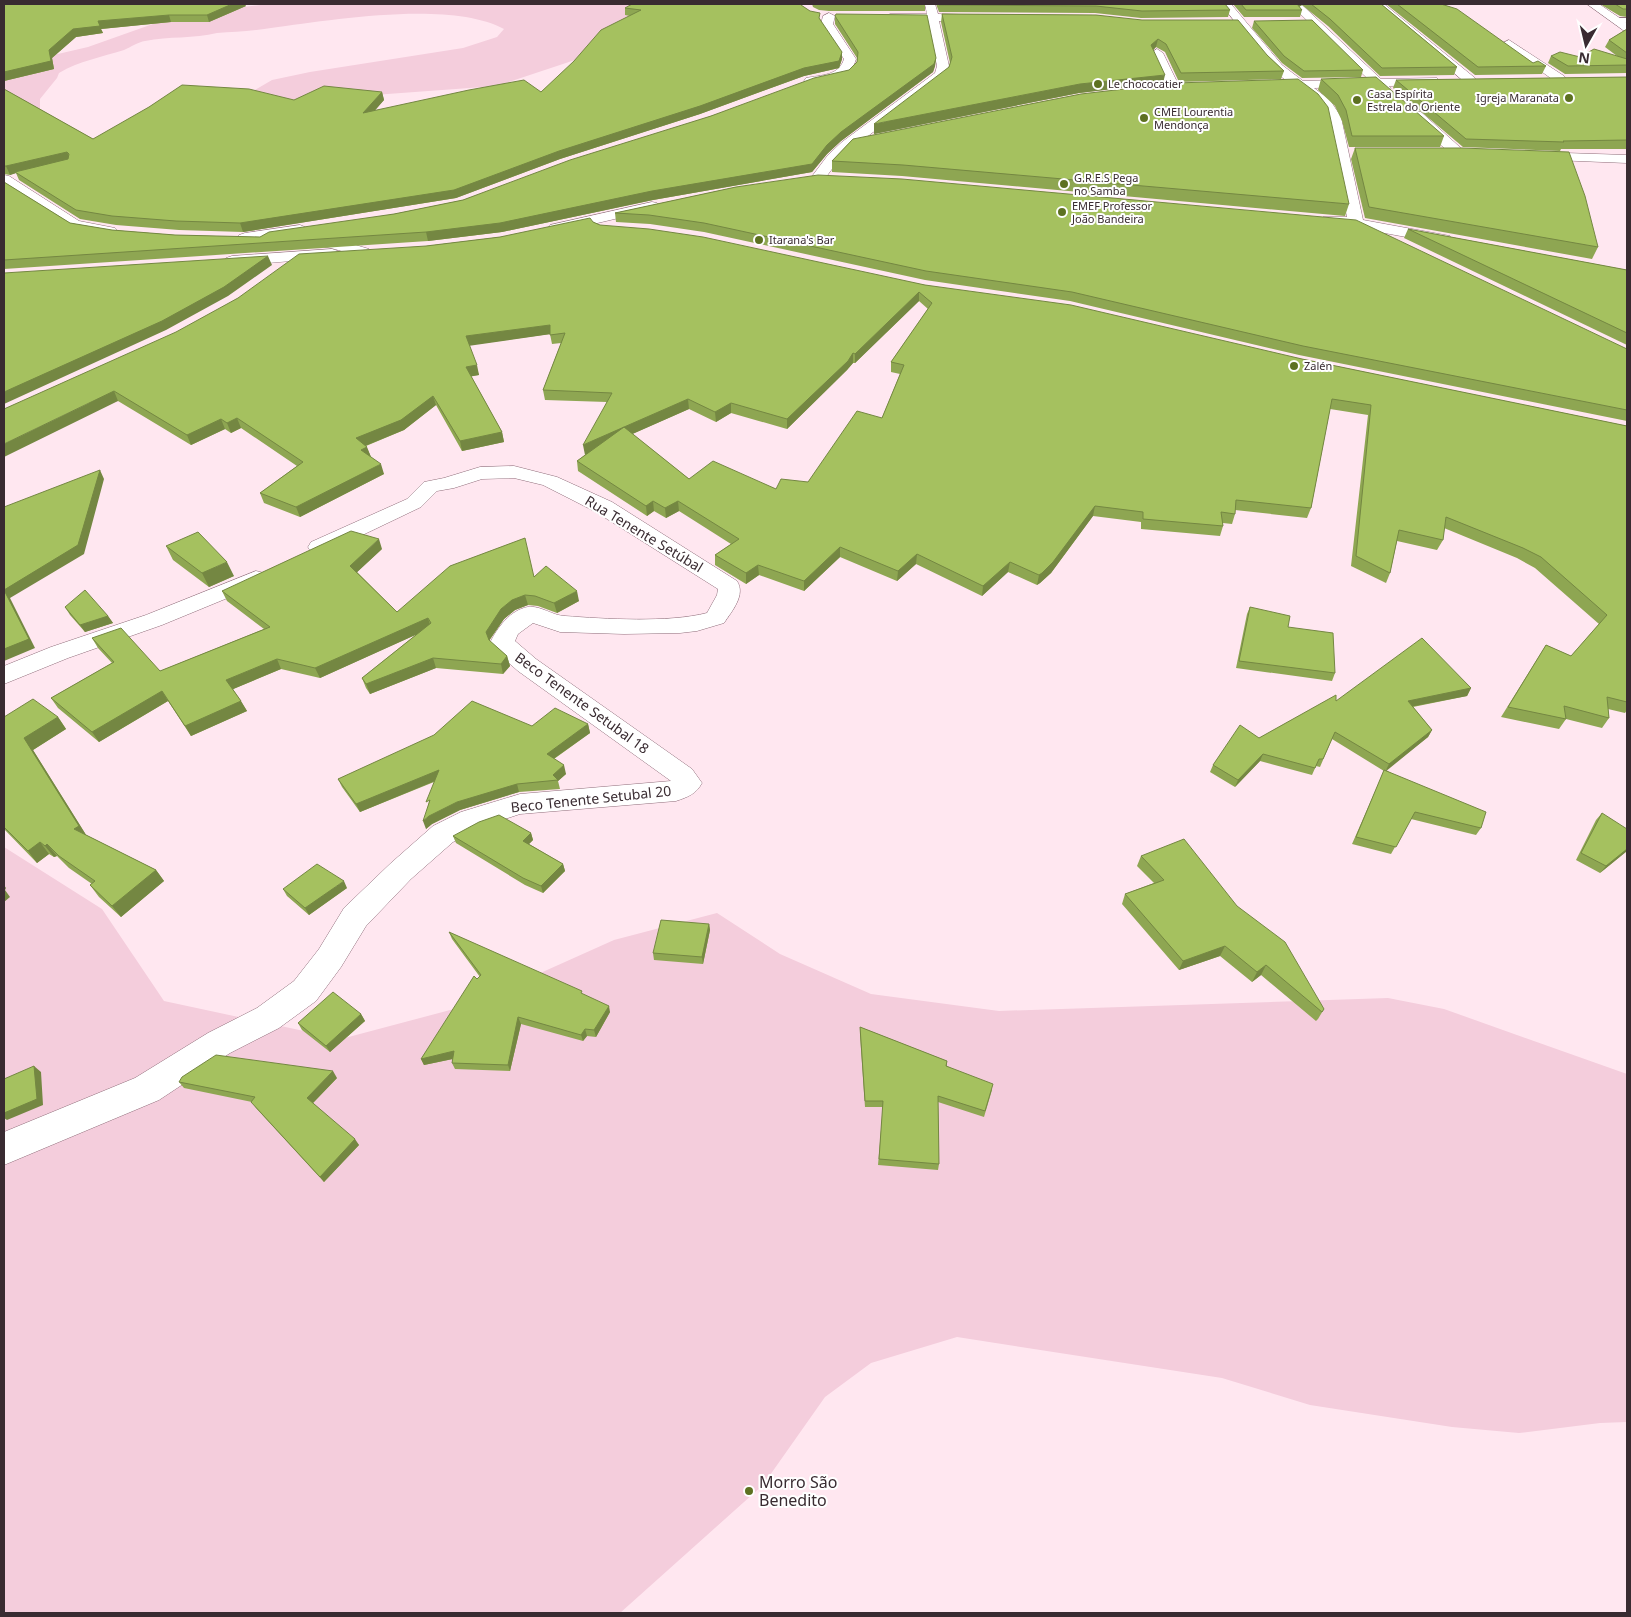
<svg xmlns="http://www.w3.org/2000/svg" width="1631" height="1617" font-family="'Noto Sans',sans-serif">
<rect width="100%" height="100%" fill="#ffe7f0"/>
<path fill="#f4cddc" d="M269,4h428l-95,47 -105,35 -248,18 4,-13 19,-11 38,-8 153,-24 34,-11 7,-8c-54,-29 -172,-9 -233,-1 -18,3 -36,4 -54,5 -23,6 -48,3 -72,8 -7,1 -14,6 -21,9 -22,7 -45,11 -65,23l-2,5 -17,21v12l-36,-4v-38l28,-9 56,-13 93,-33z
M4,847l98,62 62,92 177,38 128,-34 145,-65 103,-27 63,41 91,40 128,17 389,-13 56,11 183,65v348l-27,1 -81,10 -67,-6 -142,-22 -88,-27 -265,-41 -86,26 -46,34 -62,88 -143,128h-616z"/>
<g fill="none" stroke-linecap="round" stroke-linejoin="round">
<defs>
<path id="service" d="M1627,18v4h-12l-3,-2 3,-2z"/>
<path id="minor" d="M925,4h10l3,10 41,1 6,3 -6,3h-40l10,45 -4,12 -93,70 -14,13 -15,20h-10l-2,-3 2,-3 15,-20 14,-13 93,-69 2,-7 -9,-45 -38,-1 -6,-3 6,-3h37z
M1221,4h10l51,61 21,16 65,-2 -78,-75h11l80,75 56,-1 2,3 -2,3 -4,1 -44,1 2,3 -6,4 -10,-7 -61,2 16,12 11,17 22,103 87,16 2,3 -2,3 -6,2 -65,-12 -7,3 -19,-8 -30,-4 -3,-3 3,-3h24l-20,-100 -7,-12 -22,-16h-33l-2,-3 2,-3 23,-1 -14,-11z
M1373,4h11l91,74 2,3 -2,3h-8z
M1587,4h12l28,19v8l-4,-1z
M829,13l6,3 -2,8 23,35c-6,22 -27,22 -46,26l-4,-1 -2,-3 2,-3c15,-3 33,-2 38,-19l-23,-35 2,-8z
M1509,40l55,36 2,3 -2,3h-8l-51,-37 -2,-2z
M1157,49l6,4 17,35 -2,3h-8l-2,-3 -17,-35z
M1416,111l5,1 42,38 2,3 -2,3h-10l-42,-38 -2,-3 2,-3z
M1534,152l93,3v8l-98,-4 -2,-3z
M4,175l5,1 70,45 36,7 3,3 -3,3 -5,2 -40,-8 -66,-42z
M652,202l5,1 2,3 -2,3 -102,24 -5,-2 -3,-3 3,-3z
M300,225l5,2 3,3 -3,3 -60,10 -6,-2 -2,-3 2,-3 6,-2z
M313,236l19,2 37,11 2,3 -2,3 -6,2 -32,-9 -24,-4 -2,-3 2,-3z
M332,249l6,2 2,3 -2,3 -106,9 -6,-2 -2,-3 2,-3 6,-2z
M514,466l43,11 55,25 125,79c9,14 -5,30 -13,42l-27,8 -17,2 -56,1 -64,-2 -27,-9 -15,11 -3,7 21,18 156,110 10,14c-6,11 -14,14 -26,18l-156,13 -39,13 -28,15 -42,37 -45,47 -25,41 -25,34 -37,27 -49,25 -71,47 -155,65v-33l131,-54 73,-45 49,-25 37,-27 25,-32 25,-41 47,-45 42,-37 28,-14 59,-18 151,-13 -153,-110 -25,-22 -3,-6c7,-15 20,-33 38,-36 12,-2 25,9 37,9 40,3 103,7 142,-3l10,-18 1,-6 -122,-77 -53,-27 -29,-7 -32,1 -28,9 -17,3 -16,16 -94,45 -8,2 -8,-2 -3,-5 3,-5 96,-43 17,-17 20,-4 36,-11z
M256,571l8,2 3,5 -3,5 -102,42 -94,33 -64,26v-18l47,-19 95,-32z"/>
</defs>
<use href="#service" stroke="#906e7b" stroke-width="2"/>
<use href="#minor" stroke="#906e7b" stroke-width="1"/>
<use href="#service" fill="#fff" fill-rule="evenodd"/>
<use href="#minor" fill="#fff" fill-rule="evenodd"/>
</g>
<path fill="#8ea652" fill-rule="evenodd" d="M4,4l242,2 -37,16h-38l-70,7 2,4 -27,4 -24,21 2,11 -50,12z
M812,4h113v7h-96l-10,-1 -6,-3z
M936,4h289l5,6 -2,7 -87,1 -46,-5 -156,-1z
M1233,4h148l76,63 -3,8 -74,1 -52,-50 -26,-21 -3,2 3,3 -2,7h-56z
M1386,4h55l92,59 13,3 -4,8 -67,1z
M1600,4h27v13l-7,-1z
M801,5l19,14 22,40 -3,9 -35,8 -104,38 -140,45 -104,39 -213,34 -64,-2 -63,-5 -36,-6 -61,-39 -3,-7 -6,2 -6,-1v-85l89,50 201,-39 88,-8 2,8 -10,11 167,-19 89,-76 -5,-1v-7z
M942,14l154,1 171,40 17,16 -3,8 -102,3 -14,-30 -9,-5 -3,3 10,33 -84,10 -205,41 75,-67 1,-4 -9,-41z
M835,16l101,42 -1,8 -2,6 -92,69 -14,13 -15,18 -159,28 -151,32 -74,9 -424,28v1v-88l66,41 42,7 63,5 85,2 134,-23 69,-14 248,-84 138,-46 8,-8v-4l-22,-34z
M1254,21l109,49 -2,7 -59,1 -20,-15 -30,-35z
M1627,29v44l-62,1 -17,-11 3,-7 29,1 37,-1 -12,-9 4,-7z
M1627,77v72h-66l-1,2 -97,-4 -70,-59 3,-8z
M1321,79l123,57 -4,11h-91l-7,-26 -7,-15 -17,-16z
M853,139l496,65 -4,12 -443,-40 -70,-4v-11z
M1355,148l243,99 -6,12 -227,-41 -14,-59z
M736,187l891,162v72l-328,-66 -229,-54 -145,-21 -221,-48 -54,-8 -34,-2 -1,-9z
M593,222l7,3 325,60 377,74 325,67v284l-2,3 -17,-4 1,9 -7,10 -36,-9 -7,10 -58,-12 45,-72 25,11 28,-32 -64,-56 -18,-10 -73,-30 -1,12 -6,10 -40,-9 -7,32 -4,10 -35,-17 17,-151 -38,-6 -19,99 -4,10 -72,-8v4l-3,10 -9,-1v3l-3,10 -79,-7v-7l-48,-6 -42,57 -11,10 -3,2 -29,-13 -26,24 -66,-32 -19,17 -57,-24 -36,34 -45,-16 -13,9 -31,-19v-10l16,-11 -52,-33 -13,7 -12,-7 -7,5 -69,-45 -1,-10 8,-6 22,-53 -62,-2 -2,-10 18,-47 -9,1 -2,-10 -81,11 10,30 -8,1 31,56 2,10 -42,9 -26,-46 -32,25 -38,16 5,11 13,17 -84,43 -36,-14 -4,-10 37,-27 -56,-38 -10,5 -6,-4 -34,16 -73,-44 -114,8 422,-163 74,-9zM919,301l9,8 -37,53v10l9,2 -18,44 -74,64 -32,7 -87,-10 -57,-45 57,-25 27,13 15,-9 56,16 60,-59 6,-7h2z
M1408,229l219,41v75l-223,-107z
M166,546l68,30 -25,11 -36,-27z
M382,549l-25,23 40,40 137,-35 45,24 -22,12 -19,-7 -10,-1 -13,5 -11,9 -15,22 18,15 3,10 -7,8 -67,-6 -66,26 -4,-6 -4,-10 55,-44 -97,44 -39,-9 -48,20 14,22 -56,25 -23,-35 -69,41 -41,-34 -7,-10 61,-35 -14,-15 -6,-10 68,33 104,-42 -37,-28 -5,-10z
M65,607l43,9 5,7 -28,9 -15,-17z
M1250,607l38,20 47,46 -3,8 -96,-13 11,-54z
M1471,688l-4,8 -54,11 19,23 -4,7 -42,33 95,58 -5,7 -65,-16 -20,35 -39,-10 32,-73 -52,-32 -12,28 -4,-1 -4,9 -52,-14 -25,26 -25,-15 3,-7 46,-27 77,-37z
M4,717h54l8,12 -33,21 53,85 70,35 8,11 -43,36 -22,-20 -9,-12 2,-1 -23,-16 -12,-12 -3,1 -5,-3 -12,9 -33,-34z
M588,724l2,9 -36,26 12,15 -8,7 2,8 -41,3 -59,18 -28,14 -6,5 2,-23 6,-24 -74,30 -18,-25 -4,-8 194,-53z
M1602,813l25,38 -27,22 -24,-13 20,-40z
M531,833l2,7 -4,4 34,20 2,7 -22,22 -18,-8 -69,-42 -3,-7z
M1141,856l183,153 -6,10 -2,2 -55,-46 -9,7 -32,-26 -41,14 -57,-66 3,-10 29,-11 -17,-17z
M347,888l-38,27 -22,-19 -4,-7z
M709,924l1,6 -7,34 -49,-4 -1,-7z
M449,932l134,63 27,17 -14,25 -9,-1 -4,5 -62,-17 -11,47 -55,-2 -3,-6 1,-4 -29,6 -3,-6 56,-80 3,-2 -28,-38z
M361,1014l4,7 -35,31 -28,-22 -4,-7z
M860,1027l87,34v5l45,24 -8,27 -46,-15 1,62 -1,6 -60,-5 5,-58h-18l-5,-73z
M337,1078l-24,25 46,42 -35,37 -68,-74 -4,-6 -68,-14 -5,-6z"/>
<path fill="#748742" d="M232,4h13l1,2 -37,16 -2,-7z
M1296,4h6v1l-8,5z
M169,15l2,7 -70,7 2,4 -27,4 -24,21 2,11 -50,12v-9l45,-22 24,-21 25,-8z
M1158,39l-2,8 -7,7 2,-9z
M842,52v7l-3,9 -35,8 -104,38 -140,45 -104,39 -213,34 -3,-9 319,-72z
M936,58l-1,8 -2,6 -92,69 -14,13 -15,18 -159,28 -151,32 -74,9 -2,-9 401,-87 14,-13z
M1165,75l-2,8 -84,10 -205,41v-10l206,-40z
M382,92l2,8 -19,22 -2,-9z
M67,152l4,8 -56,12 1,1 -6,2 -4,-9z
M268,256l4,9 -44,31 -62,34 -162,74v-12z
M919,292v9l-64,62v-9z
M550,325l1,9 -83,12 -2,-10z
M853,353v10l-6,7 -60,59v-10z
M477,365l2,10 -11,2 -2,-10z
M114,391l4,10 -114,56v-13z
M433,396l3,9 -32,25 -44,18 -4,-10z
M688,399l1,10 -104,46 -2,-10z
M731,403v10l-15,9 -1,-10z
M237,418l4,10 -10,5 -4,-10z
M221,419l4,10 -34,16 -4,-10z
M502,432l2,10 -42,9 -2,-10z
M367,447l4,10 -10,-7z
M381,464l3,10 -84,43 -4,-10z
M100,470l4,9 -20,75 -74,44 25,50 -31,13v-71z
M653,501l1,10 -7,5 -1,-10z
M678,501l1,10 -13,7 -1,-10z
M1095,506l-2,10 -42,57 -11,10 -3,2 2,-10z
M379,539l3,10 -28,26 -4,-9z
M840,547v10l-36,34v-10z
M917,554l-1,10 -19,17 1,-10z
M227,562l7,14 -25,11 -7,-14z
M1010,562l-2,10 -26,24 1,-10z
M758,565l1,10 -13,9v-11z
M577,591l2,10 -22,12 -3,-10z
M525,595l3,10 -13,5 -11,9 -16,23 -2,-10 15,-23 11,-9z
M108,616l5,7 -28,9 -5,-7z
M428,618l3,10 -111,50 -5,-10z
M507,656l3,10 -7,8 -2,-10z
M433,658l3,10 -66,26 -4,-10z
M277,659l4,10 -50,21 -5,-10z
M1471,688l-4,8 -63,12 4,-7z
M162,691l6,10 -69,41 -7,-10z
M241,701l6,10 -56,25 -6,-10z
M58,717l8,12 -33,21 55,88 -14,-9 -50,-91z
M588,724l2,9 -41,29 -2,-8z
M1432,730l-4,7 -43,35 4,-8z
M1263,754l-3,7 -25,26 3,-7z
M564,765l2,9 -8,7 -5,-6z
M439,770l3,8 -82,34 -4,-8z
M517,784l2,8 -59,18 -28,14 -6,5 -3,-8 6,-5 28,-14z
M531,833l2,7 -8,8 -2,-7z
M40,842l9,12 -12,9 -9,-12z
M47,844l10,12 -3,1 -9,-11z
M1627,849v2l-27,22 6,-7z
M563,864l2,7 -22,22 -2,-7z
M156,870l8,11 -43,36 -9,-11z
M344,881l3,7 -38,27 -4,-7z
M4,885l2,3 -1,2 5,7 -6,5z
M709,924l1,6 -7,34 -1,-7z
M1225,946l-5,10 -41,14 4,-9z
M1266,965l-5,10 -9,7 5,-10z
M609,1006l1,6 -14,25 -2,-7z
M361,1014l4,7 -35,31 -4,-6z
M518,1017l3,7 -11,47 -2,-6z
M585,1029l2,7 -4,5 -2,-6z
M454,1051l3,7 -33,7 -3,-6z
M34,1066l7,6 2,33 -36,15 -3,-2v-5z
M333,1071l4,7 -25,26 -5,-6z
M355,1139l4,6 -35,37 -4,-5z"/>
<path fill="#a5c15f" stroke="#748742" d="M4,4h228l-25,11h-38l-71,6 2,5 -27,3 -24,21 2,11 -47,11z
M632,4h169v1l9,6 10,2 -1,5 23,34 -3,9 -35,7 -104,38 -141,45 -105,39 -214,33 -64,-2 -64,-5 -36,-6 -61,-38 53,-13 1,-5 -2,-2 -61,14h-2v-77l89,50 56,-32 33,-22 67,4 45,11 30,-14 58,6 -19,21 106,-23 55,-10 17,12 33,-31 27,-31 40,-20 -16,-2z
M939,4h286l5,6 -88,1 -46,-5 -157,-1z
M1241,4h56l5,6h-56z
M1311,4h70l76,63 -75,1 -52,-49z
M1397,4h44l16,5 76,54 5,-2 8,5 -68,1z
M1615,4h12v5h-4z
M836,14l91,1 9,43 -2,6 -93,68 -14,13 -15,19 -160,27 -152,32 -74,9 -422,28v-78l66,41 42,7 63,5 85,2 9,-5 125,-18 69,-14 107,-40 141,-44 103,-38 35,-8 8,-8 1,-10 -23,-36z
M942,14l154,1 46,5h96l29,35 17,16 -103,2 -15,-29 -8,-5 -7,6 14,30 -85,9 -206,40 75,-57 3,-10z
M1312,20l51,50 -59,1 -20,-15 -30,-35z
M1627,29v24l-18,-13z
M1594,49l33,10v6l-59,1 -17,-10 9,-4 20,5z
M1376,77l68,59h-92l-6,-26 -8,-15 -17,-16z
M1627,77v63l-64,1 1,1 -98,-3 -70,-59z
M1298,79l20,15 10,13 21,97 -446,-39 -71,-4 21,-22 228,-45 95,-11z
M1355,148h107l107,4 16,44 13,51 -229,-40z
M818,175l84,4 454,41 271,129v61l-324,-64 -231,-54 -146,-21 -222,-48 -55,-8 -34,-2 121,-26z
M590,218l3,4 7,3 49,4 54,8 222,48 146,20 231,54 325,67v276l-20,-5 2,21 -45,-12 2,13 -58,-12 38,-62 25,11 36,-41 -66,-58 -18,-9 -77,-31 -3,23 -44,-10 -9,43 -34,-17 15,-151 -39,-6 -21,109 -75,-8 -1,14 -14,-2 2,14 -80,-7v-7l-48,-6 -42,56 -11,11 -3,2 -29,-13 -27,24 -66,-32 -19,17 -58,-24 -36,34 -46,-16 -12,8 -31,-18 24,-16 -61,-38 -13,7 -12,-7 -7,5 -69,-45 47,-34 65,52 24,-18 63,28 5,-10 27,3 49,-71 25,7 22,-53 -13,-3 41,-59 -13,-11 -64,62 -2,-1 -5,8 -61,58 -56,-16 -16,9 -27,-13 -105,46 29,-52 -69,-3 22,-57 -15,2v-10l-84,11 11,29 -11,2 36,65 -42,9 -27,-45 -32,24 -45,18 11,9 -6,3 20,14 -85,43 -36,-14 43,-31 -66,-44 -10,5 -6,-4 -34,16 -73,-44 -110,53v-35l172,-77 62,-34 61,-44 127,-8 74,-9z
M1408,229l219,41v63z
M268,256l-44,31 -62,34 -158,71v-119z
M100,470l-22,75 -74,45 25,49 -25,10v-142z
M351,531l28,8 -29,27 47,46 53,-46 75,-28 9,39 12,-11 31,25 -23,12 -19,-7 -10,-1 -13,5 -11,9 -15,23 3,8 18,16 -6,8 -68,-6 -67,26 -4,-6 69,-55 -3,-5 -113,50 -38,-9 -51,21 15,21 -56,25 -23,-35 -70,41 -41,-34 63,-36 -22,-24 29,-10 39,43 110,-44 -48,-36z
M198,532l29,30 -25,11 -36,-27z
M85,590l23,26 -28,9 -15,-18z
M1250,607l40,9 -2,11 45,6 2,40 -96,-12z
M1422,638l49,50 -63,13 24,29 -43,34 -54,-32 -12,27h-4l-4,9 -52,-14 -25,26 -25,-15 27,-40 19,13 77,-43v6z
M33,699l25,18 -34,21 55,88 -5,3 82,41 -44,36 -22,-21 5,-4 -36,-25 -12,-12 -2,2 -5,-4 -12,9 -24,-24v-110z
M472,701l60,25 23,-18 33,16 -41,30 17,11 -11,10 5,5 -41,4 -60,18 -28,14 -6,5 7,-21 -4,2 13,-32 -83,34 -18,-25 96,-44z
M1384,770l102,42 -5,16 -66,-16 -19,35 -40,-10z
M1602,813l25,16v20l-21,17 -25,-13z
M499,815l32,18 -8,8 40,23 -22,22 -18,-8 -70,-42 26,-14z
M1184,839l53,67 48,36 39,67 -2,3 -56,-47 -9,7 -32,-26 -42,15 -58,-67 39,-14 -23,-24z
M317,864l27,17 -39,27 -22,-19z
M661,920l48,4 -7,33 -49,-4z
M449,932l133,59 -1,2 28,13 -15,24 -9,-1 -4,6 -63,-18 -10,48 -56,-2 2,-12 -33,8 53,-83 3,3 4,-4z
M333,992l28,22 -35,32 -28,-23z
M860,1027l87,34 -1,5 47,18 -8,27 -47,-15 1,68 -60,-5 4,-58h-18z
M216,1055l117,16 -26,27 48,41 -35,38 -69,-75 4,-5 -76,-15 3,-5z
M34,1066l3,33 -33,14v-34z"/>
<g fill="#5d7121" stroke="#fff" stroke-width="2">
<circle cx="1098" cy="84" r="5"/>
<circle cx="1569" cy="98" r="5"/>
<circle cx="1357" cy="100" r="5"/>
<circle cx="1144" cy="118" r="5"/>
<circle cx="1064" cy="184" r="5"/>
<circle cx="1062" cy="212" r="5"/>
<circle cx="759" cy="240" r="5"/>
<circle cx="1294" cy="366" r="5"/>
<circle cx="749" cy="1491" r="5"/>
</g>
<g text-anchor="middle" stroke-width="4" stroke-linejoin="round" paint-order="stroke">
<g font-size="11" fill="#392b31" stroke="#fff" text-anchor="start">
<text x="1108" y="88">Le chococatier</text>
<text x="1367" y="98">Casa Espírita<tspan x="1367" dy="13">Estrela do Oriente</tspan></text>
<text x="1559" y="102" text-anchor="end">Igreja Maranata</text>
<text x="1154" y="116">CMEI Lourentia<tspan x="1154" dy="13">Mendonça</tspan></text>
<text x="1074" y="182">G.R.E.S Pega<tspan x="1074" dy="13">no Samba</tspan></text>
<text x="1072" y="210">EMEF Professor<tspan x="1072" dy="13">João Bandeira</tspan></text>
<text x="769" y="244">Itarana's Bar</text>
<text x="1304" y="370">Zalén</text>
</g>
<g font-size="14" fill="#392b31" stroke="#fff">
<text transform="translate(644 534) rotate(31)" y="5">Rua Tenente Setúbal</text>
<text transform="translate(582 703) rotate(36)" y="5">Beco Tenente Setubal 18</text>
<text transform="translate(591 799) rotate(-6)" y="5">Beco Tenente Setubal 20</text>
</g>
<g font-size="16" fill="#392b31" stroke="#fff" text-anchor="start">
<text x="759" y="1488">Morro São<tspan x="759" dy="18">Benedito</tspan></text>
</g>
</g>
<rect width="1631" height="1617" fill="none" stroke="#392b31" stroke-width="10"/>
<g transform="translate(1586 45) rotate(188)" stroke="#ffffff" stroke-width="4" paint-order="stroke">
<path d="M0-4L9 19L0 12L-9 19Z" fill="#392b31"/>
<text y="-8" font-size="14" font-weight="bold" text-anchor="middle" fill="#392b31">N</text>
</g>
</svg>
